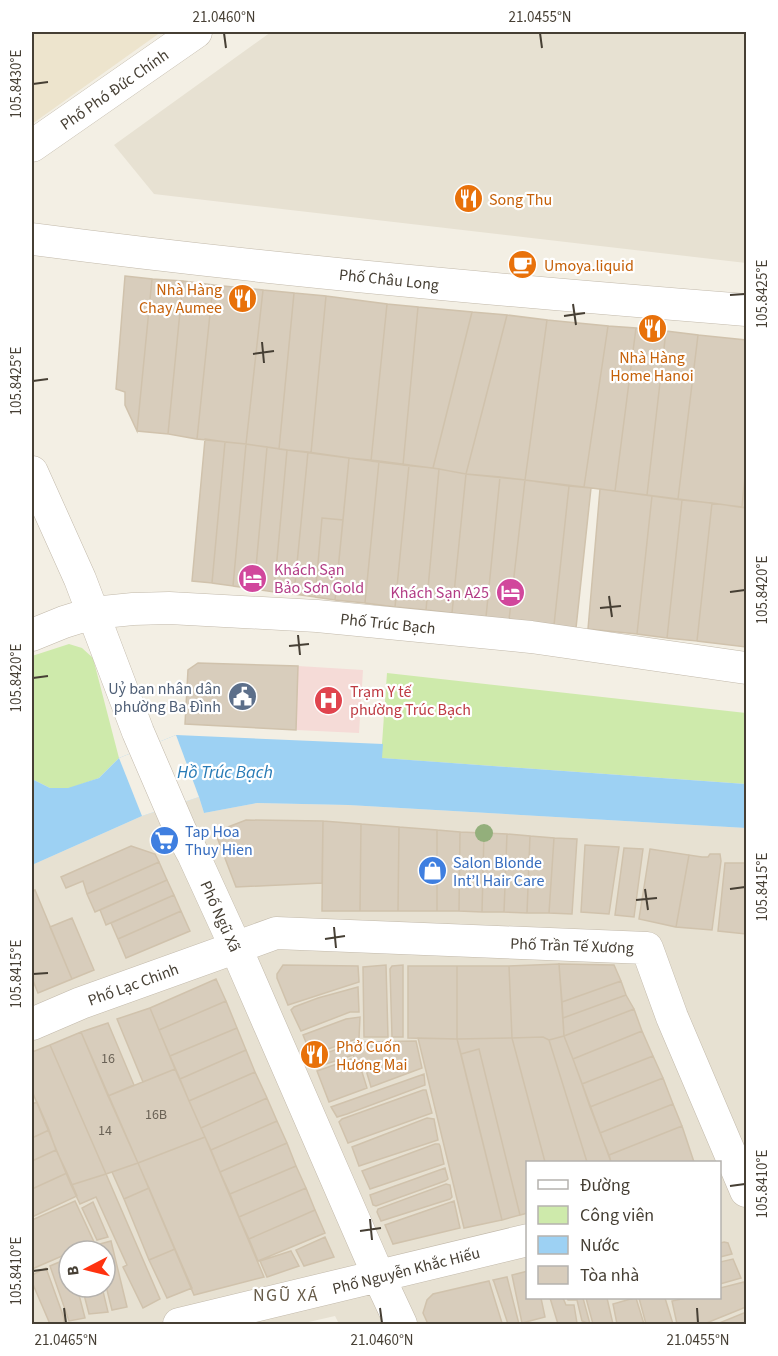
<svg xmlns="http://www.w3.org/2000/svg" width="778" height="1356" font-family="'Source Sans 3',sans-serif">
<rect width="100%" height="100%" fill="#f3efe4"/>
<path fill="#e7e1d2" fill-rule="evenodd" d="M271,32h475v231l-592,-69 -40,-49z
M199,797l5,16 53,-10 91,2 398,23v496h-407l-4,-8 -35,8h-268v-459l110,-49zM528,1162h192v136h-192zM69,1251h36v36h-36z"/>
<path fill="#ede4cd" d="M32,32h129l-129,92z"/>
<path fill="#f5dbd7" d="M298,666l65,4 -4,63 -63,-3z"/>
<path fill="#ceeaab" d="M69,644l13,4 11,10 26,100 -20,20 -31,11 -18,-1 -18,-9v-123z
M387,673l359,40v71l-365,-26z"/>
<path fill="#9dd1f3" d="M176,735l207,9 -1,14 364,26v44l-398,-23 -91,-2 -53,10 -5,-16 -57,19 -110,49v-86l18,9h18l31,-10 20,-20z"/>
<path fill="#f3efe4" d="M176,735l23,62 -57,19 -23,-58z"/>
<path fill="#d8cdbc" stroke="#d0c2ac" stroke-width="1.5" d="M125,276l27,3 -15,152 -12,-26v-13l-9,-3z
M152,279l31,2 -15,153 -31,-3z
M183,281l30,4 -16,154 -29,-5z
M213,285l50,5 -17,154 -49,-5z
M263,290l31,3 -15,156 -33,-5z
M294,293l32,3 -15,157 -32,-4z
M326,296l61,8 -16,157 -60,-8z
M387,304l31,3 -15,158 -32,-4z
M418,307l54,5 -39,156 -30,-3z
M472,312l35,3 -41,159 -33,-6z
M507,315l40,5 -22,160 -59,-6z
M547,320l61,6 -24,161 -59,-7z
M608,326l28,2 -21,163 -31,-4z
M636,328l30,3 -19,164 -32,-4z
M666,331l32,4 -20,164 -31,-4z
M698,335l48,5v126l-4,41 -64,-8z
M205,439l20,3 -13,141 -20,-2z
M225,442l21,2 -13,142 -21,-3z
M246,444l21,3 -13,142 -21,-3z
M267,447l20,3 -13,142 -20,-3z
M287,450l21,2 -14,142 -20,-2z
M308,452l41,6 -6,62 -21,-2 -7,79 -21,-3z
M349,458l30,3 -14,142 -30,-3z
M379,461l30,4 -14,142 -30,-4z
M409,465l30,4 -13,141 -31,-3z
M746,466v42l-4,-1z
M439,469l27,5 -14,139 -26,-3z
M466,474l34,3 -14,140 -34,-4z
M500,477l25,3 -16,140 -23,-3z
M525,480l44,6 -15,139 -45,-5z
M569,486l22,2 -15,140 -22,-3z
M600,489l52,7 -15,138 -49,-5z
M652,496l30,4 -15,138 -30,-4z
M682,500l30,3 -15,138 -30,-3z
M712,503l34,5v139l-49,-6z
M322,518l21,2 -8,80 -20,-3z
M198,663l100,3 -2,64 -111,-6 3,-54z
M246,820l77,1 -1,62 -86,4 -21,-55z
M323,821l38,3 -1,87h-38z
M361,824l38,3 -1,84h-38z
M399,827l38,3v81h-39z
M437,830l23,2 -1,79h-22z
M460,832l24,1 -2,79 -23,-1z
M484,833l23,1 -3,78h-22z
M507,834l23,2 -3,77 -23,-1z
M530,836l24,2 -5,75h-22z
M554,838l23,1 -5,75 -23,-1z
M585,845l34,2 -10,67 -28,-2z
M131,846l24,8 4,8 -72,32 -4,-13 -17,7 -5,-11z
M624,848l19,1 -9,68 -19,-2z
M650,849l39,6 -13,72 -37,-8z
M710,854h10l1,7 -9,69 -36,-3 13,-72 13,2h6z
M159,862l8,18 -72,32 -8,-18z
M725,863h21v71l-28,-3z
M167,880l7,15 -68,30 -6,-15z
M35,890l37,89 -34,14 -6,-15v-86z
M174,895l7,16 -63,28 -7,-16z
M181,911l9,20 -64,27 -8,-19z
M72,918l22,52 -22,9 -22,-52z
M559,964l5,72 -15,4 -6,-3 -31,1 -3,-72z
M559,964l55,1 7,16 -59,21z
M283,965l75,1 1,16 -71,23 -11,-27v-4z
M386,965l2,72h-24l-1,-70z
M403,965v72h-11l-2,-68 2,-3z
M408,966h49v73l-49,-1z
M457,966h52l3,72 -55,1z
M216,979l10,22 -67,29 -9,-22z
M621,981l5,14 -63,23 -1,-16z
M358,987l1,25h-9l-49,19 -10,-21 3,-3 24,-9z
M626,995l8,14 -70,27 -1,-18z
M226,1001l11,27 -67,28 -11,-26z
M150,1008l25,61 -32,13 -26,-63z
M634,1009l8,22 -69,28 -9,-23z
M360,1017l-1,21 -48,17 -8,-20 43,-16z
M108,1023l26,62 -26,11 -27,-64z
M237,1028l9,22 -66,29 -10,-23z
M642,1031l11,25 -71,28 -9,-25z
M81,1032l57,131 -32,11 -56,-129z
M564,1036l9,23 38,103h-24l-38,-122z
M543,1037l6,3 38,122h-42l-33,-124z
M418,1038l39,1 45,181 -38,8z
M512,1038l33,124h-17v51l-8,2 -41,-166 -18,5 -4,-15z
M416,1041l6,27 -51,19 -5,-17 -3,-3 -4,1 -6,-13 -33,11 -5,1 -2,-7 2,-3 42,-15z
M50,1045l56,129 -35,11 -39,-94v-39z
M479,1049l41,166 -18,5 -41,-166z
M246,1050l9,22 -66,29 -9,-22z
M653,1056l10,22 -73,29 -8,-23z
M351,1059l5,12 6,1 5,16 -38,14 -12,-31z
M175,1069l30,68 -67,26 -30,-67z
M255,1072l12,26 -66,30 -12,-27z
M424,1074l1,11 -78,29 -10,3 -6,-10z
M663,1078l10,26 -73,29 -10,-26z
M423,1090h3l6,23 -84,30 -9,-21 3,-3z
M267,1098l10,23 -66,29 -10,-22z
M37,1102l12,28 -17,8v-34z
M673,1104l9,22 -73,29 -9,-22z
M427,1118l7,1 4,21 -79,26 -7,-19z
M277,1121l10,22 -67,29 -9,-22z
M682,1126l12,36h-83l-2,-7z
M49,1130l7,20 -24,11v-23z
M205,1137l59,140 -70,18 -56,-132z
M287,1143l9,23 -66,28 -10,-22z
M435,1144h4l1,2 4,18 -74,25 -8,-18z
M56,1150l11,23 -35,16v-28z
M138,1163l11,25 -25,11 -12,-27z
M296,1166l10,22 -67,29 -9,-23z
M445,1168l3,11 -3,2 -69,25 -3,-1 -3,-10z
M67,1173l10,23 -45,21v-28z
M106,1174l54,125 -17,9 -20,-41 4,-2 -31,-68 -16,7 -9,-19z
M446,1184l4,1 2,12 -2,2 -69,22 -4,-9 1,-3z
M149,1188l26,61 -26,11 -25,-61z
M306,1188l9,22 -66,29 -10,-22z
M75,1201l19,41 -20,9h-5v2l-37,16v-49z
M454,1201l6,27 -67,16 -8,-19z
M93,1202l15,35 -11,3 -15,-32z
M315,1210l10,23 -67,28 -9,-22z
M325,1237l9,20 -30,9 -8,-16z
M111,1241l16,66 -15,3 -7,-28v-31h-8l-1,-6z
M724,1242l4,1 4,11 -12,3v-14z
M175,1249l17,39 -25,10 -18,-38z
M291,1251l8,15 -32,11 -7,-16z
M69,1258v29h8l8,31 -16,3 -19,-55z
M733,1259l8,19 -21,6v-22z
M46,1268l18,50v6h-14l-18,-42v-7z
M528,1271v27h13l4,19 -23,6 -10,-48z
M507,1277l12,47h-11l-14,-42 -1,-2z
M489,1281l13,42 -5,1h-69l-5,-11 4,-13 6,-6z
M744,1282l2,8v17l-42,17h-27l-5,-23 14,-3h34v-10z
M82,1287h20l6,25 -19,2z
M550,1298h13l3,7h8l3,18 3,1h-22z
M567,1298h16l7,26 -8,-3 -5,-21h-9z
M586,1298h21l6,26h-20z
M634,1298h2l8,26h-27l-4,-20z
M639,1298h26l8,26h-27z
M746,1312v12h-29z"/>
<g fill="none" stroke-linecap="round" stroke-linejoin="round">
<defs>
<path id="street" d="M32,146l164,-114
M32,239c237,31 476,52 714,71
M32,472l48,107 58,153 43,100 12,22 43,94 143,329 22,47
M32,635l32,-13 29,-9 40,-4 36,-1 148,8 214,21 215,31
M32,1024l49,-21 195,-70 371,15 25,69 74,174
M179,1324l349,-84"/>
</defs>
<use href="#street" stroke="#c2b9aa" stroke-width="33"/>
<use href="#street" stroke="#fff" stroke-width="32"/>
</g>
<circle fill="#93af7b" cx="484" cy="833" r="9"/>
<path fill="none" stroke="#463f34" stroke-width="2" d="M224,33l2,15M540,33l2,15M33,84l15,-2M730,295l15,-1M573,304l3,21M564,316l21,-3M262,342l2,21M253,354l21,-3M33,381l15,-2M730,592l15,-2M609,596l3,21M600,608l21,-2M298,635l2,20M289,646l20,-2M33,678l15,-2M645,889l3,21M730,889l15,-2M636,900l21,-2M334,927l2,21M325,939l20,-3M33,974l15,-1M730,1186l15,-2M370,1219l2,21M360,1231l21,-3M33,1271l15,-2M64,1308l2,15M380,1308l2,15M697,1308l1,15"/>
<defs>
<symbol id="restaurant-disc" viewBox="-11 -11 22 22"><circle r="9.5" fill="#e8710a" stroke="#fff"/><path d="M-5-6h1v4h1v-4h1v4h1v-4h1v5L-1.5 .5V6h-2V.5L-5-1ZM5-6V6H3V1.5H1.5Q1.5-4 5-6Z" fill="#fff"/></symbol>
<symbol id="cafe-disc" viewBox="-11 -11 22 22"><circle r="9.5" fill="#e8710a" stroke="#fff"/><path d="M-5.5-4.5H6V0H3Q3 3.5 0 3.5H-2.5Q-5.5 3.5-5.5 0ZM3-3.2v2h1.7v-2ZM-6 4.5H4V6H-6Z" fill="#fff"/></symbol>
<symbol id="hotel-disc" viewBox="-11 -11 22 22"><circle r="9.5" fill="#d1479c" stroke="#fff"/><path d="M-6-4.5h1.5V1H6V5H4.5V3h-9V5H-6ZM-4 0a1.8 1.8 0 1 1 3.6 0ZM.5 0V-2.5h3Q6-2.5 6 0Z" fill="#fff"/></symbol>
<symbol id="civic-disc" viewBox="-11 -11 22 22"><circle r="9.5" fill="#5c6f8a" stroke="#fff"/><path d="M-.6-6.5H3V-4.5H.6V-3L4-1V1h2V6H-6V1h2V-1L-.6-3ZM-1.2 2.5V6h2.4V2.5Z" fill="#fff"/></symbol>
<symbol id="hospital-disc" viewBox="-11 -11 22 22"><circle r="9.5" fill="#e0444e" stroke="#fff"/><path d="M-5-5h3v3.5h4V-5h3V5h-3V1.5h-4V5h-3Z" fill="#fff"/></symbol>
<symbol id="supermarket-disc" viewBox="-11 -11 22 22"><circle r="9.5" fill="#3f7fe0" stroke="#fff"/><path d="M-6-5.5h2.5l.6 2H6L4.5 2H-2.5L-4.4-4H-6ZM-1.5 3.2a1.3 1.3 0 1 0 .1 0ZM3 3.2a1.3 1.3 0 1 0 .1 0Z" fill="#fff"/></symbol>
<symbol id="shop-disc" viewBox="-11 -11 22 22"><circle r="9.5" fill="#3f7fe0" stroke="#fff"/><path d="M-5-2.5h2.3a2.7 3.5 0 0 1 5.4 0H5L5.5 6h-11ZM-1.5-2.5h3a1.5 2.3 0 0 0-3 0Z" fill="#fff"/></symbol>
</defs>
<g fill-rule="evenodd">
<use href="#restaurant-disc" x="452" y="182" width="33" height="33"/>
<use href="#cafe-disc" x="506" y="248" width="33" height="33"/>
<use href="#restaurant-disc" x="226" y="282" width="33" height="33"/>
<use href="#restaurant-disc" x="636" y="312" width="33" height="33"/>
<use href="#hotel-disc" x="236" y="562" width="33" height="33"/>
<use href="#hotel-disc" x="494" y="576" width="33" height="33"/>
<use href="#civic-disc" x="226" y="680" width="33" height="33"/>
<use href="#hospital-disc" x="312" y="684" width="33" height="33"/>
<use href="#supermarket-disc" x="148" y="824" width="33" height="33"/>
<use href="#shop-disc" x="416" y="854" width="33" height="33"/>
<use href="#restaurant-disc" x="298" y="1038" width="33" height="33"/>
</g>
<g text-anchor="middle" stroke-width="4.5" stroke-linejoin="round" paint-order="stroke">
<g font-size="14" fill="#6a6256">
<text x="108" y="1063">16</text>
<text x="156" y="1119">16B</text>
<text x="105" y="1135">14</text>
</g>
<g font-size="16" fill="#463f34" stroke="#fff">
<text transform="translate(114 89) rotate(-35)" y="6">Phố Phó Đức Chính</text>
<text transform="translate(389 279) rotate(6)" y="6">Phố Châu Long</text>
<text transform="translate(388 623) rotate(6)" y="6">Phố Trúc Bạch</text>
<text transform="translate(221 916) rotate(66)" y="6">Phố Ngũ Xã</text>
<text transform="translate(572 945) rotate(2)" y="6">Phố Trần Tế Xương</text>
<text transform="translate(133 984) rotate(-20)" y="6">Phố Lạc Chinh</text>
<text transform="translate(406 1270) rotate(-14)" y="6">Phố Nguyễn Khắc Hiếu</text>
</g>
<g font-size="16" fill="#c56008" stroke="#fff" text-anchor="start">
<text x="489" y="205">Song Thu</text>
<text x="544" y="271">Umoya.liquid</text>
<text x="222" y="295" text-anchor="end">Nhà Hàng<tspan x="222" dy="18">Chay Aumee</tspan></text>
<text x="652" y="363" text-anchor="middle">Nhà Hàng<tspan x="652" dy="18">Home Hanoi</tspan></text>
<text x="336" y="1052">Phở Cuốn<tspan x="336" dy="18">Hương Mai</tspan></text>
</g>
<g font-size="16" fill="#b23c85" stroke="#fff" text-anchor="start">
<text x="274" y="575">Khách Sạn<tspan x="274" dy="18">Bảo Sơn Gold</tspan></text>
<text x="489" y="598" text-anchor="end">Khách Sạn A25</text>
</g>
<g font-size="16" fill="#4e5e75" stroke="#fff" text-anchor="end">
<text x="221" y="694">Uỷ ban nhân dân<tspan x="221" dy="18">phường Ba Đình</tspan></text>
</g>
<g font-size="16" fill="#be3a42" stroke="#fff" text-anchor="start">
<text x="350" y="697">Trạm Y tế<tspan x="350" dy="18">phường Trúc Bạch</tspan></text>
</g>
<g font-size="16" fill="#366cbe" stroke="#fff" text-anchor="start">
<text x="185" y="837">Tap Hoa<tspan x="185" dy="18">Thuy Hien</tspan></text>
<text x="453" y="868">Salon Blonde<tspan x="453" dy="18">Int’l Hair Care</tspan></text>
</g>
<g font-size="18" font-style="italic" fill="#287bb6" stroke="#fff">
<text x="225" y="778">Hồ Trúc Bạch</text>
</g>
<g font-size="18" letter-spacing="1.5" fill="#695d4b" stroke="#fff">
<text x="286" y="1301">NGŨ XÁ</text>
</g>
</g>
<rect width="778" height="1356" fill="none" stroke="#ffffff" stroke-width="66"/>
<rect x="526" y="1161" width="195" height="138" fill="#ffffff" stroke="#b5b2ae" stroke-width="1.5"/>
<rect x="538" y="1180" width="30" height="9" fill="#ffffff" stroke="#b5b2ae" stroke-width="1.5"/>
<text x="580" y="1191" font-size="18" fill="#463f34">Đường</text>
<rect x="538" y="1206" width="30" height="18" fill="#ceeaab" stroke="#b5b2ae" stroke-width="1.5"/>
<text x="580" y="1221" font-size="18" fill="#463f34">Công viên</text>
<rect x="538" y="1236" width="30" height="18" fill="#9dd1f3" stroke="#b5b2ae" stroke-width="1.5"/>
<text x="580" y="1251" font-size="18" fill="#463f34">Nước</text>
<rect x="538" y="1266" width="30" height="18" fill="#d8cdbc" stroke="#b5b2ae" stroke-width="1.5"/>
<text x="580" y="1281" font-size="18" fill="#463f34">Tòa nhà</text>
<g transform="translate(87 1269) rotate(263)"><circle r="28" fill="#ffffff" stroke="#b5b2ae" stroke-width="1.5"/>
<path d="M0-4.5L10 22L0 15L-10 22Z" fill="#ff320f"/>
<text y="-9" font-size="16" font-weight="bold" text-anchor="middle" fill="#463f34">B</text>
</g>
<rect x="33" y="33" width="712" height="1290" fill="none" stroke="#463f34" stroke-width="2"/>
<g font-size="15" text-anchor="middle" fill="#463f34">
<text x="224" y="22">21.0460°N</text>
<text x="540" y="22">21.0455°N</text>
<text transform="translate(16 84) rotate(-90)" y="5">105.8430°E</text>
<text transform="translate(762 294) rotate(-90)" y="5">105.8425°E</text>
<text transform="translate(16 381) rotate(-90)" y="5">105.8425°E</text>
<text transform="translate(762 590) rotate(-90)" y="5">105.8420°E</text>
<text transform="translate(16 678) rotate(-90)" y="5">105.8420°E</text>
<text transform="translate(762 887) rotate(-90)" y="5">105.8415°E</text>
<text transform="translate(16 974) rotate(-90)" y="5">105.8415°E</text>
<text transform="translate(762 1184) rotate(-90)" y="5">105.8410°E</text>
<text transform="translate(16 1271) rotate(-90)" y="5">105.8410°E</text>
<text x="66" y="1345">21.0465°N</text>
<text x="382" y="1345">21.0460°N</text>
<text x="698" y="1345">21.0455°N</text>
</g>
</svg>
